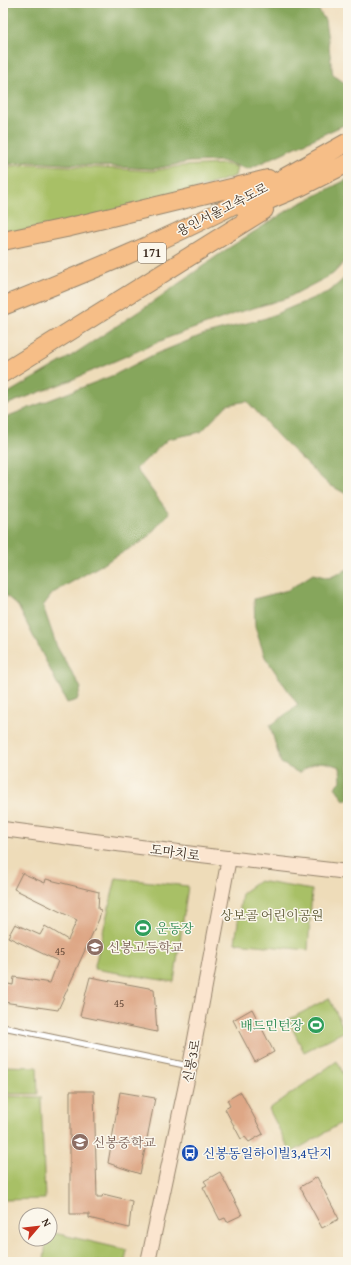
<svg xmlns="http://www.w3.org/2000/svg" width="351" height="1265" font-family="'Gentium Book Plus','Noto Serif KR',serif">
<rect width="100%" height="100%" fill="#fbf7ec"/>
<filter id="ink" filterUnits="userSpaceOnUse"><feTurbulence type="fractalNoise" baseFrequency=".025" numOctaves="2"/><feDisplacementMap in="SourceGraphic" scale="8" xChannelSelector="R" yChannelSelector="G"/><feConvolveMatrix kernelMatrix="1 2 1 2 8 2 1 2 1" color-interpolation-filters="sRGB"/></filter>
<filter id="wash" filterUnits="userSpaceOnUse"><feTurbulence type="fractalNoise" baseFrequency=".012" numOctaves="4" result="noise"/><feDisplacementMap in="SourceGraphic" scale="16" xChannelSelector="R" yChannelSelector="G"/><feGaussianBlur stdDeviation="0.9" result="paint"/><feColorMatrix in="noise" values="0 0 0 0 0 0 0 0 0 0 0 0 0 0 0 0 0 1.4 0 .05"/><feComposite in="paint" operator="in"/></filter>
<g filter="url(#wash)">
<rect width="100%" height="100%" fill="#eedcb9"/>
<path fill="#a8c066" stroke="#727542" d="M31,164l122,7 28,-5 43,-2 13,3 -2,9 -77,26 -155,33v-68z
M116,878l72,8 -14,96 -80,-13z
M259,881l53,9 -4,60 -73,-7 7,-50z
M329,998l16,33 -41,21 -16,-32z
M337,1061l11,22v36l-57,34 -22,-44z
M3,1066l34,1 1,27h-35z
M3,1096l38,1 4,102 -42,1z
M50,1232l77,18 -2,12h-81l2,-23h4z"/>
<path fill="#86a65b" stroke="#60683c" d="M3,3h311l11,17 8,55 15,10v38l-100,46 -27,-8 -32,1 -35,7 -124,-7 -27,3z
M348,179v79l-15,16 -46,24 -47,14 -70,25 -101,44 -66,25v-10l68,-40 79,-52 74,-53 69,-44z
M348,275v220l-20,-11 -48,-46 -33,-37 -20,4 -26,27 -33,7 -32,30 33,44 -23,26 -93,54 -10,13 14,41 24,41 -4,12 -10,3 -49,-97 -15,-13v-175l111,-43 39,-20 49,-20 64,-17 64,-27z
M348,569v231h-4l-9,-13 6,-6 -1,-14c-21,-7 -22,-7 -41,6l-18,-10 -11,-37 28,-21 -33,-48 -10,-30 -1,-28 34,-9 25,-16 16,4z"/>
<g id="blocks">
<path fill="#dea786" d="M22,873l23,10 1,-4 53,13 -1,17 3,1 -2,9 -41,91 -55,-8v-19l10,2 1,-8 36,6 8,-22 -50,-24 7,-13 25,11 5,-9 23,14 9,-20 -63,-31z
M90,977l64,12 3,43 -77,-16z
M252,1009l22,43 -19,10 -22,-42z
M70,1091h24l3,106h5l1,-3 29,7 -3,27 -40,-10v-4h-19z
M120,1092l35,6 -15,76 -32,-11z
M241,1092l22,42 -14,8 -4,-5 -4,2 -16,-30 5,-3 -3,-6z
M220,1172l22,43 -15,7 -2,-4 -5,2 -17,-33 4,-2 -3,-4z
M317,1177l22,42 -17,9 -22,-41z"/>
</g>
</g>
<g filter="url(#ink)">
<use href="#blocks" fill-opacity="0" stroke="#94836c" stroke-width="1"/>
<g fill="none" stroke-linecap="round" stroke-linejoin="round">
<defs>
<path id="lane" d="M3,1027l186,39"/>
<path id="secondary" d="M3,829l198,26 147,17
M148,1262l42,-196 39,-208"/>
<path id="highway" d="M245,210l55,-23 48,-24
M3,241l63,-13 202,-49
M3,306c80,-32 159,-64 236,-104 37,-19 73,-40 109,-60
M3,373l261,-163"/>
</defs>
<use href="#lane" stroke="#94836c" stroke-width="7"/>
<use href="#secondary" stroke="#94836c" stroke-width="16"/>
<use href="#highway" stroke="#94836c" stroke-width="20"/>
<use href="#lane" stroke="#fff" stroke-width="5"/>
<use href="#secondary" stroke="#fbe5cf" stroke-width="14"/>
<use href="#highway" stroke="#f6be87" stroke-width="18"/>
</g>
</g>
<defs>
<symbol id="stadium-disc" viewBox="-11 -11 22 22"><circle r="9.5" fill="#2e9e5b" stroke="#fbf7ec"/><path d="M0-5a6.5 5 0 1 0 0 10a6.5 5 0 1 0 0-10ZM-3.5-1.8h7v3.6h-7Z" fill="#fff"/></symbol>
<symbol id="school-disc" viewBox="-11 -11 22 22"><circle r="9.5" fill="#8d6e63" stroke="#fbf7ec"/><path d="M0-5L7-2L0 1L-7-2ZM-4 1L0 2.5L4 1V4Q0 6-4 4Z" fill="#fff"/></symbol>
<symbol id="bus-disc" viewBox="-11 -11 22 22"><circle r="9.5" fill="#1a4fb4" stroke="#fbf7ec"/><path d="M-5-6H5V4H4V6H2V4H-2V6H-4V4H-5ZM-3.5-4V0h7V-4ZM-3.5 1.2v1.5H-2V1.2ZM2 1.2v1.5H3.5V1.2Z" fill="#fff"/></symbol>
</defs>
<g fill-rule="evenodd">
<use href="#stadium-disc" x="133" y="918" width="20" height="20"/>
<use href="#school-disc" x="85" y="937" width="20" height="20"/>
<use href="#stadium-disc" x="306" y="1015" width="20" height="20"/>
<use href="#school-disc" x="70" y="1132" width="20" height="20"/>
<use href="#bus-disc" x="180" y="1143" width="20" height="20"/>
</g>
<g text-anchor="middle" stroke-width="3" stroke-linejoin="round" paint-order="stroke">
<g font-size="11" fill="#644938">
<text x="60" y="955">45</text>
<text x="119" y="1007">45</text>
</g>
<rect fill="#fbf7ec" stroke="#75685c" stroke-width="1" x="138" y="243" width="28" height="20" rx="3"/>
<g font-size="12" font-weight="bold" fill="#3b2a1e">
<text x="152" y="257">171</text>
</g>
<g font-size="13" fill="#3b2a1e" stroke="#fbf7ec">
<text transform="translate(222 209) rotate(-27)" y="5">용인서울고속도로</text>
<text transform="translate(175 852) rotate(8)" y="5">도마치로</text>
<text transform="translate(191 1061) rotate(-79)" y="5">신봉3로</text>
</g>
<g font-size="13" fill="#5c5734" stroke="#fbf7ec">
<text x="272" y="920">상보골 어린이공원</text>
</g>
<g font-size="13" fill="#27864d" stroke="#fbf7ec" text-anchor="start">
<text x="156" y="933">운동장</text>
<text x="303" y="1030" text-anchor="end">배드민턴장</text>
</g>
<g font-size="13" fill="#785e54" stroke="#fbf7ec" text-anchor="start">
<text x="108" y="952">신봉고등학교</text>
<text x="93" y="1147">신봉중학교</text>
</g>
<g font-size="13" fill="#164399" stroke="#fbf7ec" text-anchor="start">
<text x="203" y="1158">신봉동일하이빌3,4단지</text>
</g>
</g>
<rect width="351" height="1265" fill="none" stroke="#fbf7ec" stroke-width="16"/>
<g transform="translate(38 1227) rotate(62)"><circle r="19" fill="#fbf7ec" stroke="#aea59a"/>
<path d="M0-3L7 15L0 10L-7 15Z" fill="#c8321e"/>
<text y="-6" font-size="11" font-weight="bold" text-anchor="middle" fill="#3b2a1e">N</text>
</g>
</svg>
